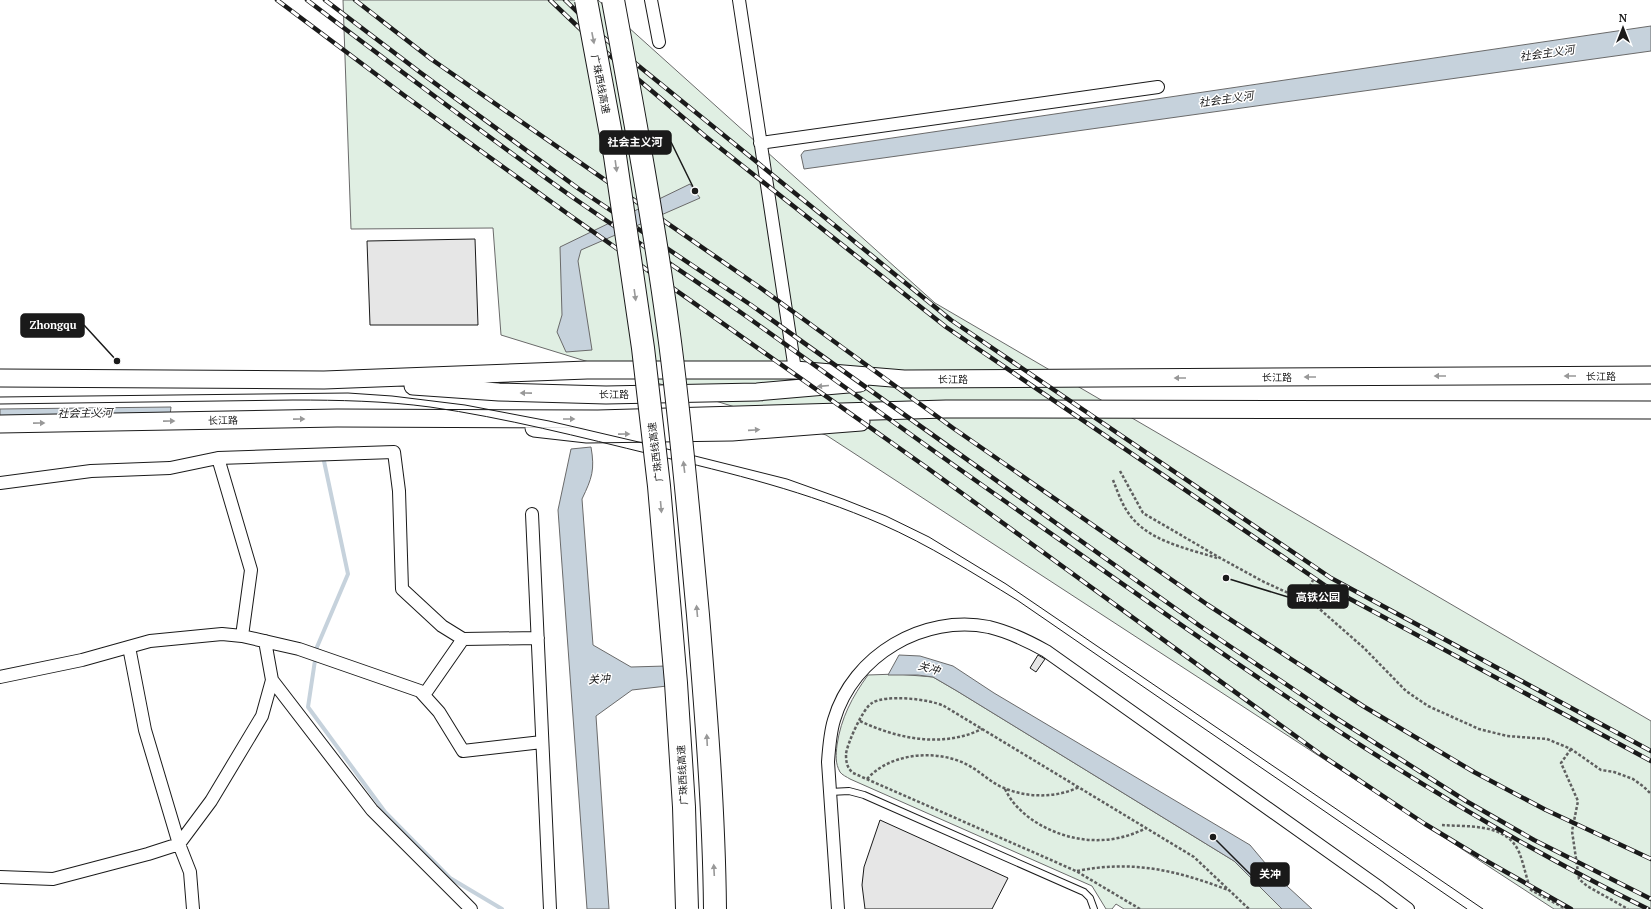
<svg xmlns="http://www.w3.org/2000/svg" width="1651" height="909" font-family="'PT Serif','Noto Sans SC',serif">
<rect width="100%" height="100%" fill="#fff"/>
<path fill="#e0efe3" stroke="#6a6a6a" d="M343,0h255l337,303 716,418v188h-97l-728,-474 -325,-100 -8,-107 -142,1z
M897,674l36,3 24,14 277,170 48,48h-158l-8,-5 -4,5h-6l-14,-23 -242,-107c-3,-2 -8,-4 -10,-7 -5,-9 -4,-17 -3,-27 4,-27 15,-48 31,-70z"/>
<path fill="#c6d2dc" stroke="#6a6a6a" d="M1651,26v25l-847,118 -3,-14 3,-4z
M690,184l10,14 -119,52 -3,11 14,89 -26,2 -9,-20 5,-17 -2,-68z
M171,407l-1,9 -170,3v-10z
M591,447c4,23 1,31 -9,52l11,146 38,22 35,-1 1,20 -35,4 -36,26 13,193h-22l-29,-399 13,-61z
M899,655l21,1 33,10 41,27 256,152 26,31 36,33h-30l-48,-48 -277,-170 -24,-14 -15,-2h-30z"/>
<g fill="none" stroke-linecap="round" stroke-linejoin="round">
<path stroke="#c6d2dc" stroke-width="4" d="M324,461l24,113 -31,73 -9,60 77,105 65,66 52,31"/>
</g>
<path fill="#e6e6e6" stroke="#1a1a1a" d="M475,239l3,86h-108l-3,-84z
M1038,655l7,4 -9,13 -6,-4z
M880,820l128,58 -16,31h-127l-3,-24 2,-18z"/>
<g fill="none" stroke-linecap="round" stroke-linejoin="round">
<defs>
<path id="service" d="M830,792l19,-1 15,4 220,97 6,6 4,11"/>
<path id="minor" d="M651,0l8,42
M739,0l56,370
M760,143l398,-56
M218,458l33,112 -9,66
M0,483l91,-12 79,-3 48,-10 176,-6 5,39 3,98 40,37 21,13 75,-1
M532,514l18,395
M129,647l16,83 34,114 11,28 3,37
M0,677l82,-17 68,-19 72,-7 20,2 57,13 121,42 19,21 24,39 79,-9
M272,680l100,130 99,99
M424,695l39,-56
M0,877l53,2 95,-25 31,-10 32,-43 51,-85 10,-36 -7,-39
M838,909l-10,-147c1,-14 2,-29 6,-42 19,-65 90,-106 155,-93 21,5 39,14 57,24l334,237 28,21"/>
<path id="secondary" d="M0,378l324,2 263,-10h208l109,9 747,-4
M413,386l86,6 107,3 151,-3 103,-9
M0,424l337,-6 261,1 348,-10 705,1
M534,428l53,6 145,-2 129,-10"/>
</defs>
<use href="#service" stroke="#1a1a1a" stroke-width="8"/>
<use href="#minor" stroke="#1a1a1a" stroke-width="14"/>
<use href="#secondary" stroke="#1a1a1a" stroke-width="19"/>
<path stroke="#5f5f5f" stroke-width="2.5" stroke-dasharray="3 2" stroke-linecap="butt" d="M1120,471l23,42 79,46 42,23 51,23 49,43 42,43 22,15 51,23 28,7 40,3 24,10 30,21 13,2 19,7 11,8 7,7
M1113,480c4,10 8,22 14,31 19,30 59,37 90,47
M1303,600l10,-20
M860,721c38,18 83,27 122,8
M1571,749l-10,14 17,38 -6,30 7,48 8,7 41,23
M867,779c24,-27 71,-30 101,-14 13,7 23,18 36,23 23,10 53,10 75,-1
M1005,789c6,13 17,24 29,32 34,22 76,26 112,7
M1442,825c27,2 64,-2 77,27 5,12 7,26 12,38l35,19
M1077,871c55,-11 99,-1 151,19
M1140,909l-64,-38 -223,-98c-6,-5 -7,-11 -7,-19 1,-10 17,-46 26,-51 14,-9 57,-4 72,3l250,151 55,52"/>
<use href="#service" stroke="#fff" stroke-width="6"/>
<use href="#minor" stroke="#fff" stroke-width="12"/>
<use href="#secondary" stroke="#fff" stroke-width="17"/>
<path stroke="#1a1a1a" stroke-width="1" d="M0,397l348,-4 44,3 73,9 84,16 94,22 144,36 56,20 43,17 43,21 77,47 477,325
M0,404l293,-4c46,0 92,1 137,7 76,11 150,30 224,48 77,18 154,37 227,69 48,21 92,49 136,76l450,309"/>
<defs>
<path id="rail" d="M277,0l128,96 163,118 358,253 397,289 102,68 58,35 88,50
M307,0c88,67 177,134 268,199 56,39 113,76 168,115 80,57 159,115 239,171 215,151 429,308 666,424
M325,0l96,73 158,116 172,116 449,321 136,92 130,83 68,39 117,59
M355,0l76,59 331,230 191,139 255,177 155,101 111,66 72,38 105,49
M550,0l44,42 111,94 241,191 380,259 325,175
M565,0l38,37 348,283 380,258 320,173"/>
</defs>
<use href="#rail" stroke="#1a1a1a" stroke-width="4.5"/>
<use href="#rail" stroke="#fff" stroke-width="3" stroke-dasharray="9" stroke-linecap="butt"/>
<defs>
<path id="motorway-bridge" d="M586,0l29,156 28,192 16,138 17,197 8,124 3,102
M613,0c20,109 40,217 55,327 13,95 21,192 30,288 8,98 16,196 17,294"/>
</defs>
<use href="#motorway-bridge" stroke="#1a1a1a" stroke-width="24" stroke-linecap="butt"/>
<use href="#motorway-bridge" stroke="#fff" stroke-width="22"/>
</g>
<defs><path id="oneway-solid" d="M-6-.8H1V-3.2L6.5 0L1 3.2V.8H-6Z"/></defs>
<g fill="#989898">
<use href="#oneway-solid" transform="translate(593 38) rotate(79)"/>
<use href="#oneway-solid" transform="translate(616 166) rotate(82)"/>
<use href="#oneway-solid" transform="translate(635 295) rotate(82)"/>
<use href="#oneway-solid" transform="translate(1440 376) rotate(180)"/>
<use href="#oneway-solid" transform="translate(1570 376) rotate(180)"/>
<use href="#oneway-solid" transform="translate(1310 377) rotate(180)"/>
<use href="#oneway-solid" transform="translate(1180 378) rotate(180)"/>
<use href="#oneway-solid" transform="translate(823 386) rotate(175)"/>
<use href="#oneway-solid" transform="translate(526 393) rotate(-179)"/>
<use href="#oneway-solid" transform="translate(299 419) rotate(-1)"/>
<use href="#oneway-solid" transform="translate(569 419)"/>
<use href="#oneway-solid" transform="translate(169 421) rotate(-1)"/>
<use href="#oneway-solid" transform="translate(39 423) rotate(-1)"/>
<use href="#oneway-solid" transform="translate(754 430) rotate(-4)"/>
<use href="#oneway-solid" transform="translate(624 434) rotate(-1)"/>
<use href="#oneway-solid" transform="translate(684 467) rotate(-97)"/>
<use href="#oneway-solid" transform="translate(661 507) rotate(85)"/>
<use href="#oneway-solid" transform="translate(697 611) rotate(-95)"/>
<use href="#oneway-solid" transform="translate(707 740) rotate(-93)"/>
<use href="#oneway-solid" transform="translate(714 870) rotate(-93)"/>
</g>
<g text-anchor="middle" stroke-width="3" stroke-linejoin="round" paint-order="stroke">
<g font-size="10" fill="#1a1a1a" stroke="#fff">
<text transform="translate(601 84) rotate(79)" y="4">广珠西线高速</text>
<text x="1601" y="380">长江路</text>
<text x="1277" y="381">长江路</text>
<text x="953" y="383">长江路</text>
<text x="614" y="398">长江路</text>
<text transform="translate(223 420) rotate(-1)" y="4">长江路</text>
<text transform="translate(655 452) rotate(-97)" y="4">广珠西线高速</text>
<text transform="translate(682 775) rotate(-93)" y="4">广珠西线高速</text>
</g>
<g font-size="11" font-style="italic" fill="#1a1a1a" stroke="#fff">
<text transform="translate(1547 53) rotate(-8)" y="4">社会主义河</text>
<text transform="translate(1226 99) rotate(-8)" y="4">社会主义河</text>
<text transform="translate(85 413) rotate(-1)" y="4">社会主义河</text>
<text transform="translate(929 668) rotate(15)" y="4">关冲</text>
<text transform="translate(599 679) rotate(-4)" y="4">关冲</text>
</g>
</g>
<path fill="none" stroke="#1a1a1a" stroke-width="1.5" d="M695 191L671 142M117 361L84 325M1226 578L1288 597M1213 837L1251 875"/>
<g fill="#1a1a1a" stroke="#fff" stroke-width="1.5">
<circle cx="695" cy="191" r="4"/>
<circle cx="117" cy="361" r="4"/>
<circle cx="1226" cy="578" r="4"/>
<circle cx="1213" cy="837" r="4"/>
</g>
<g fill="#1a1a1a" stroke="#1a1a1a" stroke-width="1.5">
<rect x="600" y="131" width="71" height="23" rx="4"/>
<rect x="21" y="314" width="63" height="23" rx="4"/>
<rect x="1288" y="585" width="60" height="23" rx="4"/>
<rect x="1251" y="863" width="38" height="23" rx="4"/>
</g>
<g font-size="11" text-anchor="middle" font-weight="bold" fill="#fff">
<text x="635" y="146">社会主义河</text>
<text x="53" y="329">Zhongqu</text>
<text x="1318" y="601">高铁公园</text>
<text x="1270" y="878">关冲</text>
</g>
<g transform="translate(1623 28)" stroke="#ffffff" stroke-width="3" paint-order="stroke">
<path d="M0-3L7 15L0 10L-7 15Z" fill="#1a1a1a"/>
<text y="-6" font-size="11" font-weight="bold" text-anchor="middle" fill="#1a1a1a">N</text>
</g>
</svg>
